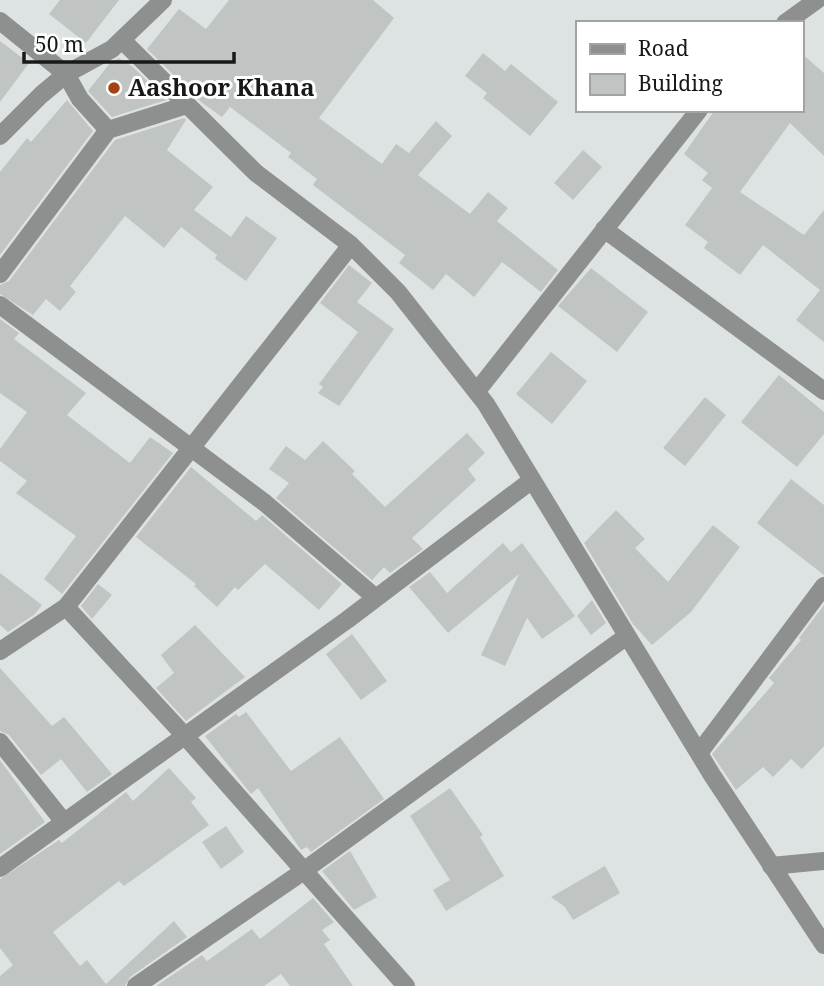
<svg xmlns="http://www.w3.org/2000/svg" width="824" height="986" font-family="'Noto Serif',serif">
<rect width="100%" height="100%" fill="#dde3e2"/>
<path fill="#c0c5c4" d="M60,0h59l-33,43 -37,-29z
M229,0h144l21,18 -75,100 63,46 14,-20 13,9 27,-32 16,15 -34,39 52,39 18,-22 20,16 -11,13 61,49 -17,22 -39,-30 -28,35 -28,-23 -13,16 -34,-27 6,-8 -92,-70 4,-6 -29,-22 3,-4 -61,-46 -8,10 -21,-15 -54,-53 32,-40 27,20z
M0,41l29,22 -29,39z
M483,53l22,18 6,-7 47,38 -28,34 -47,-38 4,-5 -22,-17z
M801,53l23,20v83l-34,-33 -50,69 64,43 20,-25v132l-28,-22 24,-30 -57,-45 -23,30 -36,-27 4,-6 -23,-17 27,-37 -10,-8 6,-7 -24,-19 18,-26 13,-18h86z
M119,58l14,9 33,33 -54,17 -24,-26 22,-28z
M67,100l26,31 -93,124v-83l27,-34 4,4z
M184,118l2,2 -19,30 46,37 -19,23 37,27 15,-21 31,22 -31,43 -31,-22 2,-4 -36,-28 -17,21 -39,-32 -55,70 6,6 -16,19 -14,-12 -13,16 -33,-21v-9l9,-4 106,-141z
M583,150l19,17 -29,33 -19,-17z
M349,265l23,18 -15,19 37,27 -55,77 -21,-13 5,-6 -4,-3 39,-52 -38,-29z
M591,268l57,44 -31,40 -59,-46z
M0,319l19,14 -5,6 72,54 -19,22 63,48 20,-26 23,16 -111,141 -18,-15 32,-43 -60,-43 11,-12 -27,-20v-12l27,-37 -27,-19z
M551,352l36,29 -35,43 -36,-30z
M779,375l45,37v22l-27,33 -56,-45z
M705,397l21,18 -41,51 -22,-18z
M467,433l18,20 -17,16 8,11 -64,58 11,11 -33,24 -6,-6 -12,13 -96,-82 13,-15 -20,-14 17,-23 19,14 18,-19 32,30 -3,3 33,33z
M191,467l65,54 6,-6 80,69 -23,26 -54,-46 -27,26 -3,-3 -18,20 -23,-21 2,-2 -60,-47z
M791,479l33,26v70l-67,-52z
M616,510l29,29 -10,9 33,34 45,-57 27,22 -49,65 -39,33 -19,-21 -49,-81z
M503,543l8,9 11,-9 53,73 -33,23 -15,-21 -22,48 -24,-11 38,-81 -71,59 -39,-46 21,-15 17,21z
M0,573l42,32 -7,9 -27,18 -8,-7z
M98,584l14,11 -20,24 -11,-13z
M592,600l14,23 -15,12 -14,-19z
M824,605v141l-22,23 -11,-10 -18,18 -10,-10 -27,23 -24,-36 62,-71 -5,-5 32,-38 -2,-2z
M195,625l50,52 -59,44 -30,-33 18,-15 -13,-18z
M352,634l35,47 -26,19 -35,-46z
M0,668l52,58 12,-9 48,57 -25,18 -26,-33 -20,16 -32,-40 -9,-4z
M246,712l45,59 49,-34 44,62 -73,53 -4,-5 -6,3 -43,-62 -7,6 -46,-58 31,-22 3,3z
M0,760l45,62 -45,32z
M169,768l27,30 -5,4 18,23 -85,61 -5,-5 -66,51 27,34 7,-6 19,24 68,-63 13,16 -57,40 -5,9h-125v-10l13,-11 -13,-17v-69l59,-39 3,3 64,-51 7,9z
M450,788l33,47 -3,2 24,39 -58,35 -13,-21 17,-10 -40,-64z
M226,826l18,26 -23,17 -19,-27z
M350,851l27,46 -23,13 -32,-39z
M605,866l15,27 -47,27 -8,-13 -14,-10z
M313,898l21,24 -12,8 8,10 -6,4 29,42h-63l-9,-12 -17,12h-108l46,-31 5,6 45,-32 8,10z"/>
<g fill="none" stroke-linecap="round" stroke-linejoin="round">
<path stroke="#8e9090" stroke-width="18" d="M0,21l66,53 14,25 28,31
M785,23l32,-23
M122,40l134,133 95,72 47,47 88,112 226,371 112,170
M604,229l220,162
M0,274l108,-144 79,-25
M0,305l265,198 111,95
M477,391l222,-281
M66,607l119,129 221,250
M0,651l66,-44 285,-362
M0,742l64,80
M699,753l125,-167
M771,866l53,-5
M0,868l347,-248 185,-140
M136,986l159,-109 332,-241"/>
<path stroke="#8e9090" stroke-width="18" d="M0,136l41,-41 25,-21 46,-25 51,-49"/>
</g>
<circle fill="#a64112" stroke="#fff" stroke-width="2.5" cx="114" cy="88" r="7"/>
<g text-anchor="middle" stroke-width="6" stroke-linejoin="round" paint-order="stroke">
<g font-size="24" font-weight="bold" fill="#171918" stroke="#fff" text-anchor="start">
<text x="128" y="96">Aashoor Khana</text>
</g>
</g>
<rect x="576" y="21" width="228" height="91" fill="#ffffff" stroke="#a2a3a3" stroke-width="2"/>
<rect x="590" y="44" width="35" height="10" fill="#8e9090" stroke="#a2a3a3" stroke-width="2"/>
<text x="638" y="56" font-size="21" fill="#171918">Road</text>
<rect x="590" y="74" width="35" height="21" fill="#c0c5c4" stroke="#a2a3a3" stroke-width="2"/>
<text x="638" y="91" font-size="21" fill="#171918">Building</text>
<path d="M24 52v10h210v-10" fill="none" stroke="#171918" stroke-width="3.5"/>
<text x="35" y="52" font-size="21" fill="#171918" stroke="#ffffff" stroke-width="5" paint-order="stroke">50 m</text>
</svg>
